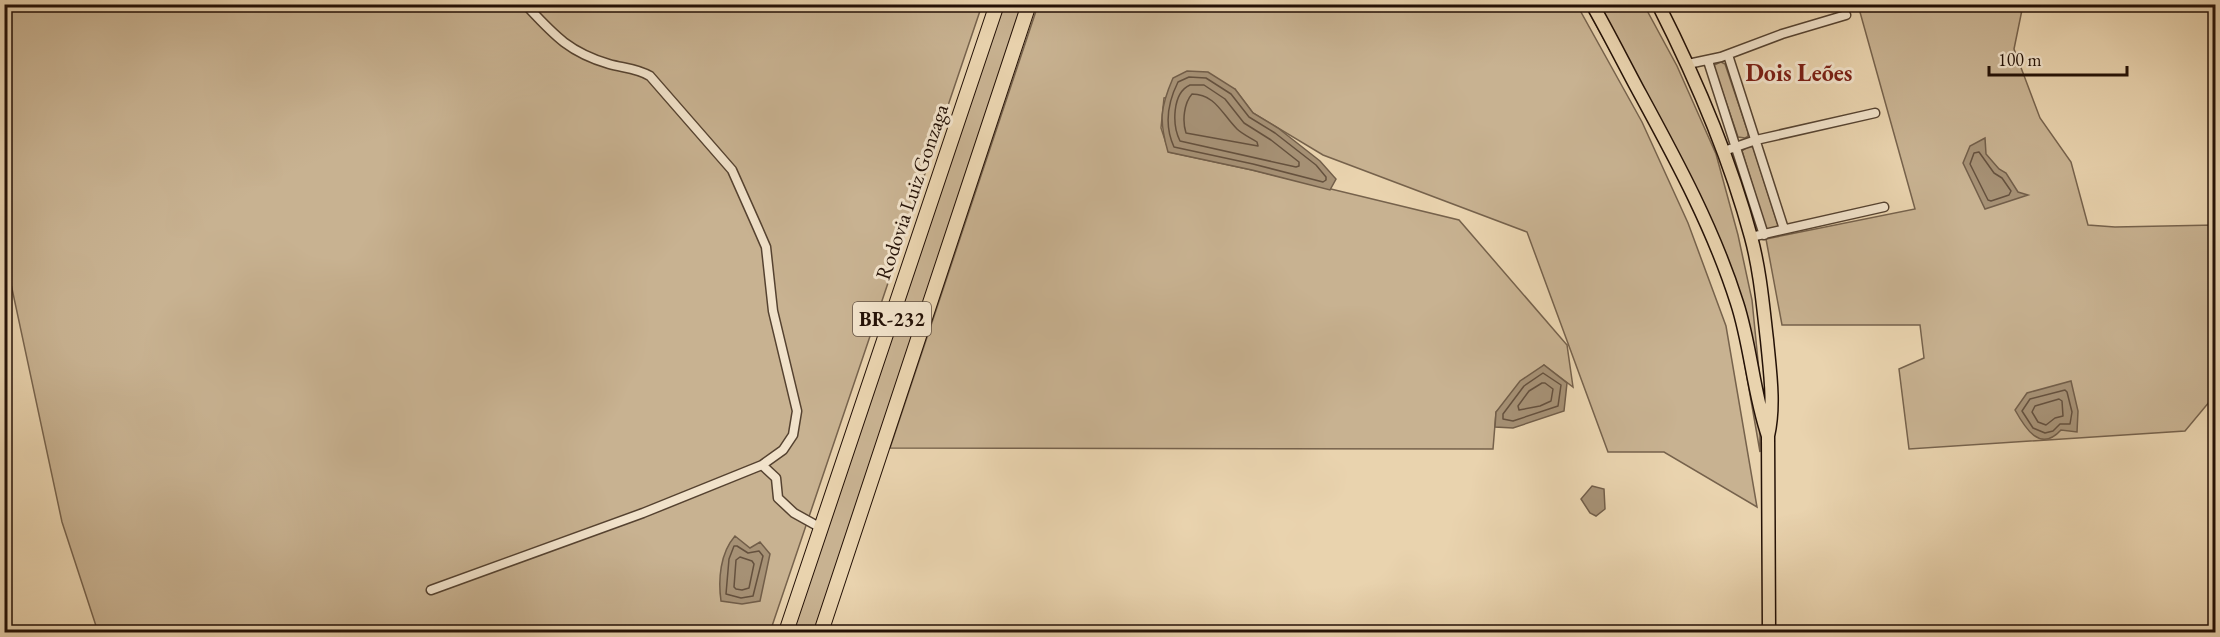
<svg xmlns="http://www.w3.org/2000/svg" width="2220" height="637" font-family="'EB Garamond',serif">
<rect width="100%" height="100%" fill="#e9d3ae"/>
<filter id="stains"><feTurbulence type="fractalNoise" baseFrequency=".00333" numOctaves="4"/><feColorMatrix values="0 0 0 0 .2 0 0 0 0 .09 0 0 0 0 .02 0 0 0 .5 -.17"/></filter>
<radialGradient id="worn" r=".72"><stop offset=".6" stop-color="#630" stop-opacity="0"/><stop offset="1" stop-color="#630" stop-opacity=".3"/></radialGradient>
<path fill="#c8b291" stroke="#76624c" stroke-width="1.5" d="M4,5h978l-212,627h-672l-36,-110 -57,-266z
M997,5h32l-208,627h-30z
M1038,5h539l65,117 46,101 38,103 31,181 -93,-55h-56l-81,-220 -204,-77 -70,-42 -18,-24 -71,9 -3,30 8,24 83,18 207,50 108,125 6,42 -29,-22 -48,47 -3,37 -603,-1z
M1585,5h59l33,61 39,88 22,81 14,65 8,81v71l-24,-138 -40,-107z
M1858,5h165l-9,44 26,69 31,44 17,63 27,2 100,-2v170l-30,36 -276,18 -10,-80 25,-11 -4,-33h-138l-16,-86 149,-30z
M1721,62l4,2 23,68v4l-3,2 -7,-1 -23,-67 -1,-5z
M1749,146l4,1 25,78 -2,4h-10l-24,-78z"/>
<path fill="#a69175" stroke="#725e49" stroke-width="1.5" d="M1187,71l21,1 27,17 18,24 25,15 42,33 16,18 -6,11 -78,-20 -84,-18c-9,-31 -8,-44 5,-74z
M1985,138l1,16 13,15 7,4 12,19 10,3 -43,14 -22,-46 7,-17z
M1544,365l23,18 -3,28 -51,17 -18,-1 1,-15 24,-31z
M2071,381l7,30 -1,21 -16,-2c-21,23 -36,-2 -46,-20l12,-17z
M1592,486l12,3 1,20 -9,7 -6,-3 -9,-14z
M735,536l15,12 10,-6 10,12 -10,47 -18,3 -21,-3c-3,-21 -1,-48 14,-65z"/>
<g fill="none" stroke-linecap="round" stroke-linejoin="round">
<path stroke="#65513e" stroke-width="1.5" d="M1189,77l17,1 25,16 18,23 26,16 41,32 10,12v3l-3,2 -70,-18 -79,-17c-10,-22 -7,-43 4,-65z
M1190,85h14l21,14 19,24 27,17 28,22v4l-3,1 -116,-26c-8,-16 -8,-48 10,-56z
M1192,94c23,0 30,20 45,35 5,5 14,9 20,13l1,4 -72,-13c-4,-12 -2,-30 6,-39z
M1979,152l15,21 8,5 9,13 -2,4 -18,6 -3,-1 -18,-36 4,-11z
M1543,373l18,12 -3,21 -45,15 -10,-2v-5l21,-28z
M1542,383h3l8,6 -2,12 -11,5 -21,4 -1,-4 11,-15z
M2065,390l2,2 5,20 -2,12h-10l-7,7 -8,2 -12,-5 -11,-17 8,-12z
M2059,399l3,2 1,15 -8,2 -9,7 -8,-3 -6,-10 3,-6z
M734,546h3l11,7 11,-2 4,5 -10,40 -12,2 -15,-4 3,-35z
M740,557l12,4 2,3 -5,24 -7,2 -6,-1 -2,-2 2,-27z"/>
<defs>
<path id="minor" d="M1728,55l56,174
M1708,61l56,174
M1688,64l33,-7 61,-23 64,-19
M1724,151l32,-11 119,-27
M1751,237l133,-30
M762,465l14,13 2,20 16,15 27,15
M431,590l212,-77 119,-48 21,-15 10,-15 4,-24 -24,-100 -7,-64 -10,-23 -24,-54 -82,-94c-13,-8 -27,-8 -41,-12 -41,-12 -56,-30 -84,-60"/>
<path id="primary" d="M1592,4c16,28 30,56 45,84 38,70 76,139 100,215 14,43 16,89 31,133
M1658,4c38,75 71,151 93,233 9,33 12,69 16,103 3,32 8,65 1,96l1,196"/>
<path id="trunk" d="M786,632l211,-628
M821,632l208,-628"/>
</defs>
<use href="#minor" stroke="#554230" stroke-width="11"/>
<use href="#primary" stroke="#241106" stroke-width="15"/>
<use href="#trunk" stroke="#241106" stroke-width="16"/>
<use href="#minor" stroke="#f1e2ca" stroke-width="8"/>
<use href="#primary" stroke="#e9d3ae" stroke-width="12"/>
<use href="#trunk" stroke="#e9d3ae" stroke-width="14"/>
</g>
<g text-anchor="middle" stroke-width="6" stroke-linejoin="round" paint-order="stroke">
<rect fill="#f1e2ca" stroke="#625041" stroke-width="1.5" x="853" y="302" width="78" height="34" rx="4.5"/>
<g font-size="20" font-weight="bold" fill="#241106">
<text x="892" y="326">BR-232</text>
</g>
<g font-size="21" fill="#241106" stroke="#f1e2ca">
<text transform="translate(912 192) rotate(-71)" y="7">Rodovia Luiz Gonzaga</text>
</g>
<g font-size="24" font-weight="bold" fill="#7a1f14" stroke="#f1e2ca">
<text x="1799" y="81">Dois Leões</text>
</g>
</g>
<rect width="2220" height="637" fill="none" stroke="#e9d3ae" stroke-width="24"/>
<rect x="6" y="6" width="2208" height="625" fill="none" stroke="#241106" stroke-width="3"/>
<rect x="12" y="12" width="2196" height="613" fill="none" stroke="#241106" stroke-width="1.5"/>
<path d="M1989 66v9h138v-9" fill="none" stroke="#241106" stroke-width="3"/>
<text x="1998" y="66" font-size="18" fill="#241106" stroke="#f1e2ca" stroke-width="4.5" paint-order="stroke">100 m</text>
<rect width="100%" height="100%" filter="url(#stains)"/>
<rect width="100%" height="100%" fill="url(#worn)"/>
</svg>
